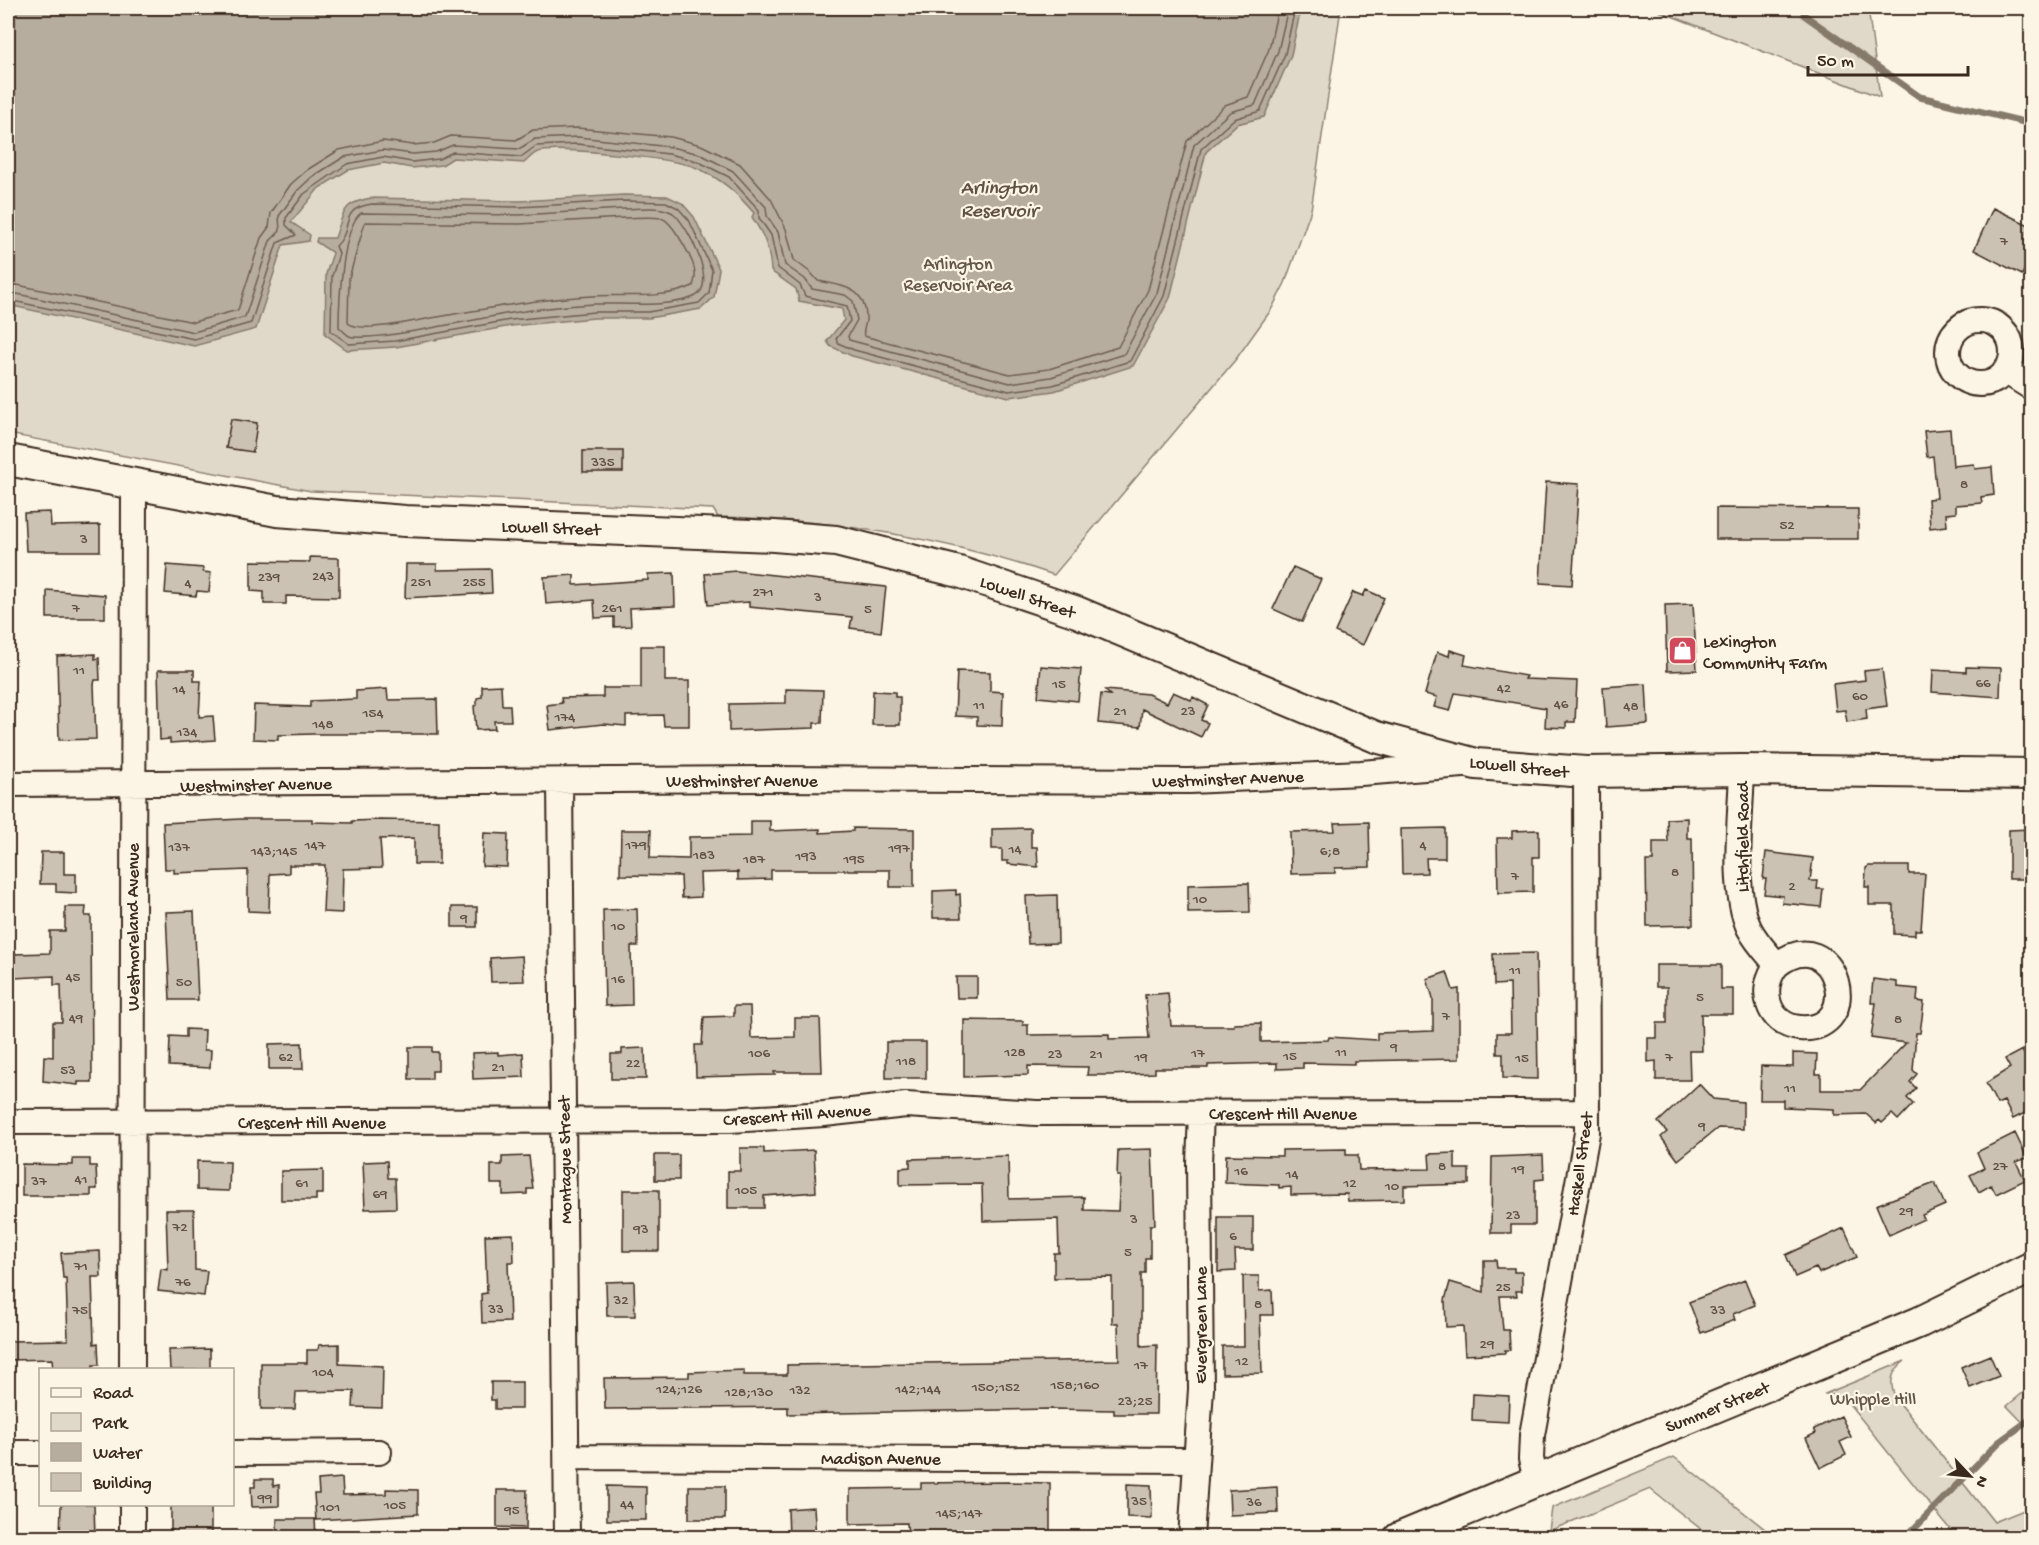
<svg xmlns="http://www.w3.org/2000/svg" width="2039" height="1545" font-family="'Gochi Hand',sans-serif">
<rect width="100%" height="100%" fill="#fcf5e5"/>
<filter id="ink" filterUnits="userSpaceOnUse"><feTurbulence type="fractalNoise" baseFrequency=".0167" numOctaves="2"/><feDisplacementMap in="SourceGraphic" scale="12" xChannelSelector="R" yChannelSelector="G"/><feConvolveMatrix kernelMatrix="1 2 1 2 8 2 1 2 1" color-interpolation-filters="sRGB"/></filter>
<g filter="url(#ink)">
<path fill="#e0d8c8" stroke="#8e8173" stroke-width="1.5" d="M8,8h1333l-30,202 -26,73 -14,27 -35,49 -182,216c-110,-37 -220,-56 -336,-58l-5,-8 -402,-18 -303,-57z
M1651,8h217l12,89z
M1905,1361c-14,10 -16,21 -10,36l99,125 37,-15v30h-75l-110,-137 -6,-4 -15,-2z
M2031,1386v45l-24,-25z
M1674,1457l101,80h-64l-61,-48 -101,42 3,-23z"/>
<path fill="#b7ad9e" stroke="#85796b" stroke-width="1.5" d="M8,8h1293l-10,47 -27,62 -27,7 -31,28 -36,146 -37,68 -79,25 -45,6 -157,-41 -22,-10 -3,-5 17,-21 -2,-11 -43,-8 -3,-12 -25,-18c-1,-22 -7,-36 -19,-54l2,-4c-18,-21 -31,-33 -57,-45 -18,-9 -140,-22 -159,-16 -5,1 -10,8 -14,11l-71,-5 -11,7 -30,3 -28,-5 -36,7 -29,18 -28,34 19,13 -1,6 -26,4 -27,84 -62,17 -186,-41z
M623,195l44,1 15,7 12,14 25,52 -5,28 -13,12 -52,9h-55l-83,8 -115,21 -49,3 -22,-16 1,-60 7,-21 -17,-11 1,-4h18c9,-25 6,-35 36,-40l148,3z"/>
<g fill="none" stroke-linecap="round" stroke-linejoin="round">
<path stroke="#6d5e51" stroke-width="1.5" d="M623,201l43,1 12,6 11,12 23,50 -3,23 -10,10 -51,9h-54l-84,8 -115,21 -46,3 -18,-13 1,-55 7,-22 -3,-8c19,-18 1,-37 36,-42l147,3z
M623,209c15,0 37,-4 50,4 14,11 47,73 21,84 -26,11 -71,6 -100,7 -34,2 -70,6 -104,13 -24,4 -123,26 -141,19 -3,-2 -7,-6 -10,-9 0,-23 3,-100 22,-114l158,2z
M623,218c12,0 27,-2 38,0 11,2 34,44 34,55 1,4 -1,9 -2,13 -30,14 -69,8 -100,10 -61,3 -119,15 -178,25 -15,3 -57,11 -67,2l1,-45 16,-56 154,2z
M8,283l185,39 45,-12 23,-72 8,-11 2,-14 20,-29 16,-14 32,-20 44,-9 30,4 21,-2 17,-7 65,4 17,-10 44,-2 94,9 30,8 39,19 31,35 15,30 8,31 17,13 7,8c25,5 47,6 48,36 1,7 -4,13 -2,19l146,38 39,-5 69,-22 30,-57 39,-149 38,-36 23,-8 21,-48 9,-41
M8,292l186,40 51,-15 25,-76 10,-10 -1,-15 19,-26 14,-13 32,-20 39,-7 30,4 23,-2 17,-7 66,4 16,-10 43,-2 93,10 29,7 33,17 33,36 1,9 11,16 7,33 20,14 7,10 33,6 8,6 4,19 -9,16 1,4 161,43 41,-6 73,-23 33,-61 37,-148 36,-33 25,-7 23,-54 10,-43
M8,300l186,39 57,-16 26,-80 19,-8 -10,-10v-7l18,-24 43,-30 36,-7 29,5 27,-3 14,-7 68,5 15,-11 41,-2 92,10 28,7 32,16 30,33v8l12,17 7,33 22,17 5,11 42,10 3,15 -14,18 2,4 16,7 155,41 44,-6 77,-24 34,-65 37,-147 33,-30 26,-8 25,-57 10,-46"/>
<path stroke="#85796b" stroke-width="7" d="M1804,8v7l116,82 112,27
M1905,1538l94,-96 33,-24"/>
</g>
<path fill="#ccc2b3" stroke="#3b2a1e" stroke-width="1.5" d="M1993,208l38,18v29l-9,20 -48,-25z
M231,419l26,4 -4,29 -27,-4z
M1950,429l3,37 21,-2 1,5 17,-2 2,28 -13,2 1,6 -26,2v8l-10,1 1,12 -17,2 -2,-29 9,-1 -4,-42 -6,1 -3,-26z
M583,451h40v21h-40z
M1546,482l33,2 -7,101 -32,-2z
M1716,508l142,1v30h-142z
M50,512l1,14 49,-1v26h-74l-2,-38z
M310,557l29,1v39l-53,-1v8h-22v-12l-13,-1v-30l59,1z
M406,564h31v6l54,-1 1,24 -87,5z
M167,565l36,3v4l8,1 -2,19 -12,-1 -1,5 -31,-3z
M1293,567l28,12 -19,43 -29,-13z
M736,571l150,16 -5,45 -31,-4 2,-11 -103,-10v-5l-41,3 -3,-31z
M674,573l1,33 -45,2 1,18 -17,1v-10l-19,1 -1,-18 -48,4 -2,-27 30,-2v10l74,-5v-6z
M47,590l58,5v23h-58z
M1366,590l18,8 -21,47 -28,-13 18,-40 10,4z
M1693,604l4,66 -30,1 -2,-66z
M641,646h24v35h24v45h-25l-1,-11 -37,1v10l-23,-2 -53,6 -3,-25 15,-2 -1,-5 42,-1v-9h38z
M1450,650l16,5 -2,10 62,11 -1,3 52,2 -2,41h-9v6l-21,-1 1,-19 -91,-15 -5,18 -16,-4 3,-10 -12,-3 12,-42 12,4z
M95,654v5l4,-1 1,22h-5l-1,4 2,55 -37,1 -2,-84z
M1041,666l40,3 -3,32 -40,-4z
M1966,667l35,1 -1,29 -68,-5 1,-22 33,2z
M1882,669l5,37 -21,3 1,10 -20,3 -2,-12 -9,1 -3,-27 32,-4 -1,-9z
M158,670h36v11h7l-2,36 14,-1 2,24 -45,3v-4l-10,1z
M957,671l33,1v19l13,1 -1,34 -25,-1v-8l-22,-1z
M1646,684l2,40 -42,3 -3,-40z
M501,685l1,20h8l1,16h-17l1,8 -19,1 -2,-24 3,-1v-7l5,-1v-11z
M387,689l1,11 49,-1 1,35h-124l-36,1v5l-25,-1 1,-34 56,2v-6l46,-2v-8z
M786,689l37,1 -1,33h-8v5l-85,3v-27l57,-1z
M1105,690l43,4 19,9 6,-11 18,8 2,-3 15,8 -7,15 7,3 -7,14 -59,-28 -2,18 -42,-4 3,-29 9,1z
M873,691l22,1v5h5v28h-28z
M1687,818v20h5l1,87 -46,1 -1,-65h7v-19h15l-1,-23z
M241,819h71v3l40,1v-2l28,-1 59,1v43h-25v-26l-34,1 2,29 -39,1 -1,44 -19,-1 2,-47h-36v8l-19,1 -1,38 -21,-1v-41l-74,3v-4h-9l-2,-46z
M751,821h19v10l50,-2v4l33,-2v-3l61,1v58h-24v-17h-119v9l-33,1v-8l-38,1 1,24 -19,1 -1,-22 -61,-1 1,-45h30l-1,28 39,1v-22l62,-1z
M1369,822l1,45 -35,1v5l-44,1 -1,-42 45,-1 -1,-8z
M1031,828v19h6l1,20 -30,-3v-3h-6v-12h-10v-20z
M1445,828v30h-19l1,15 -25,1 -1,-45z
M2031,829v50h-22v-49z
M1539,830v27h-6v35l-35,1 -1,-55h15v-7z
M484,833l24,1 -1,33 -25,-1z
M41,852h23v22h12v19l-20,-1v-8h-16z
M1766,852l47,6 -3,23h8l-1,8h6l-2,18 -39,-4 1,-7 -19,-2 2,-15h-3z
M1869,866h40v8h16l-4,56h-6v5l-21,-1v-29h-25v-18h-4l1,-19z
M1249,883l1,29 -62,1v-28z
M956,890v5l4,-1 1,24h-28v-27z
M1057,895l1,48 -30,1 -2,-48z
M65,907h21l-1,9h6l1,166h-14v3l-35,-4 1,-25 9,1v-35h9l-1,-37h-7v-9l-41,2v-24l37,-1v-22h15z
M452,907h25v20h-25z
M637,909l1,37h-7l1,59 -27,1 -2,-96z
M194,911l4,89h-28l-4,-88z
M1536,953l2,126 -35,-1v-24h-6v-21h14l-1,-49 -16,1 -1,-31z
M522,956l2,25 -33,1 -1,-24z
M1656,965h65v24h12v25h-32l1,37h-13l1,29h-34v-19l-8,1v-24h9v-15h10v-36h-11z
M1447,972l6,18 6,-1v70l-105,2v3l-51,-1v5l-26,1v-6l-69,2v3h-53v5l-46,2h-22l1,-8 -60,-1v9l-64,2v-57l59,1v4h5v10l81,-1v5l40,-1 -4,-43 23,-2 3,33h63v-2l27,-1v19l67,-2 1,-3 48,3v-7l56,-2v-33l-6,-19z
M956,977h21v21h-20z
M1873,979l24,3v5l21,2 -1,12 7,1 -4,31h-4l-3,37 4,4 -7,8 6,6 -9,10 6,6 -15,16 -6,-6 -10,9 -3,-3 -3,3 -10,-9 -32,1v-6l-51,-2v-7h-23l1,-34 32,1v-14l24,1 -1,20h5v16h39l46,-47 -35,-5 5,-35h-5z
M734,1006h16l1,32 44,-1v-19h25l2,54h-48l1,3 -79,2 -1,-32h7l2,-28 30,-1z
M186,1029l19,1 -1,20h7l-1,18 -41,-2 1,-30 16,1z
M886,1042h40v36h-40z
M302,1043l1,26h-34v-25z
M409,1047h23v5h6v19h-6v8h-23z
M645,1048l1,31h-35v-25h11v-5z
M2022,1050l9,19v41l-18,9 -9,-18 -7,3 -11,-21 24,-15 -5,-9z
M498,1052v3l25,-2 1,24 -51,2 -1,-26z
M1699,1084l14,15 30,3v27l-25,-1 -40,32 -17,-23 6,-5 -9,-10z
M2015,1133l12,25 -11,4 9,18 -29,14 -5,-9 -12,7 -9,-17 14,-7 -7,-16z
M740,1148h24v5l50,-3 2,42 -52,4v12h-36v-37h12z
M1152,1149l3,76h-5v33h-5v15h-4v73l16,-1 -1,69h-42v-4l-64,-1 -262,5v-7l-183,2 -1,-31 85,-1v-5l55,-2v5h43v-10l332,-5 -1,-37h-6v-46l-58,1v-25h5l-1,-34 -75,2 -1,-37 -82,1v-17l10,-1v-8l98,-3 1,43 75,-2v13l34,1 2,-35h-3l1,-26z
M1346,1149v6h12l1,15 71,-1 -1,-15 26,-1v16h14v15l-65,2v14l-56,1 -1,-7 -56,1v-8l-12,1v-3l-54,-2 1,-28 56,1v-6z
M655,1155h24v25h-24z
M1543,1155l1,24 -9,1v45h-24v8h-20l1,-76z
M529,1156l4,33h-6v5l-24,1v-11h-12v-19h11v-8z
M73,1159h17v7h6l1,23h-6v7h-69v-32l51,1z
M197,1161l33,1 -1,29 -32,-1z
M387,1161l1,17h7l1,30 -31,1 -2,-47z
M323,1170v24h-7v6h-35v-29z
M1935,1183l10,22 -23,10 2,4 -35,16 -13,-30z
M623,1190h36v61h-36z
M166,1210h28l1,60 12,1 -3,25 -46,-5 3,-22 7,1z
M1218,1217h35v33h-18l1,21 -18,1z
M1844,1228l13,29 -38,16 -3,-5 -21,9 -9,-22z
M513,1234l1,28h-6l2,60 -28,1 -1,-29 6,-1 -2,-58z
M100,1251l1,26h-9l2,67 4,-1 1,22h-6v4l-40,1 -1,-11 -44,1v-19l60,-1 -2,-62h-3l-2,-25z
M1484,1260h12l1,8h17v4h8v19h-6l1,5h-17l3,34h6l1,20h-5v3l-40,2 -2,-29 -17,1 -1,-27 5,-18 34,10z
M1243,1276h16v15l13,-1 1,25h-13l2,58 -40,1v-28h22z
M1745,1280l10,25 -22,9 2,6 -34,13 -12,-31z
M634,1281l1,35h-28l-1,-34z
M339,1344v20l44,2 -1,42 -29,-1 1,-16 -58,1 -1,17h-34v-46h46v-13h11l1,-5z
M210,1349v21h-40l-1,-20z
M1990,1355l9,21 -29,12 -9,-21z
M491,1382h31v27h-27v-9h-4z
M1473,1394l36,2 -1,26 -36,-2z
M1841,1416l10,21 -11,5 6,13 -26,13 -14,-30 10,-5 -2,-4z
M342,1478l1,17 43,-1v-5l32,1v24l-102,6 -2,-26h5l-1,-14z
M255,1479h18v7l6,-1v21l-27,1 -1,-20h4z
M1009,1482l41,1v55l-142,-1 -1,-14 -57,1v-35l71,-1v-5z
M1127,1484l24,1 1,33 -25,-1z
M607,1486l39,1v33h-39z
M689,1486h36v33h-36z
M1277,1487l1,26 -48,2 -1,-25z
M497,1490h30l-1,38 -29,-1z
M61,1504h33l1,34h-35z
M171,1504h40v34h-40z
M814,1507l2,31h-27l-1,-29z
M277,1519h38l1,19h-39z"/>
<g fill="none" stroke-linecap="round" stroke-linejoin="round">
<defs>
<path id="minor" d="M1948 352a32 32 0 1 1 64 0a32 32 0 1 1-64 0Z
M2005,371l27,17
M1742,770c-1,45 -11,118 7,158 7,14 18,25 28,37 59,-47 90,68 23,63 -33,-3 -42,-40 -23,-63
M560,782l7,756
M8,784l756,-5 426,2 171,-8 102,-8
M8,1122l722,-2 94,-6 82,-9 130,8 551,-1
M132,1370l2,-885
M8,1453h32
M232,1453l147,-1
M568,1457l627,3
M1536,1480l-5,-21 1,-24 55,-302 -1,-361
M132,1504v34
M1191,1538l10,-149 -2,-226 2,-50"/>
<path id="major" d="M8,460l269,51 128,10 369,15 62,5 123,31 118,40 299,125 100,27 110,8 156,-2 290,4
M1399,1538l521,-216 112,-55"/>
</defs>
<use href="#minor" stroke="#3b2a1e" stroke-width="28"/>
<use href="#major" stroke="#3b2a1e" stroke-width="34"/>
<use href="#minor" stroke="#fcf5e5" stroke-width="24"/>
<use href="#major" stroke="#fcf5e5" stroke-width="30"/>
</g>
</g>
<defs>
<symbol id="shop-square" viewBox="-11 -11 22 22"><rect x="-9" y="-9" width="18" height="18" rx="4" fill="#d1495b" stroke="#fcf5e5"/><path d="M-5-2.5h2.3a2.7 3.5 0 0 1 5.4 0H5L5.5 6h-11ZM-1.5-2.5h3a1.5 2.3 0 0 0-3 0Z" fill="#fff"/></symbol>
</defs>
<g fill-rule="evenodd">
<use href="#shop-square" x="1666" y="634" width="33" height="33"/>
</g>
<g text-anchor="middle" stroke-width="4.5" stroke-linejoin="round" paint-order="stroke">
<g font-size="15" fill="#5f5043">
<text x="2004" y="245">7</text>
<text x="603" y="466">335</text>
<text x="1964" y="488">8</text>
<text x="1787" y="529">52</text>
<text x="84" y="543">3</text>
<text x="323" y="580">243</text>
<text x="269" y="581">239</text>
<text x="421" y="586">251</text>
<text x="474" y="586">255</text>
<text x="188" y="587">4</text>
<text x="763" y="596">271</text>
<text x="818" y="601">3</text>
<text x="76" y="612">7</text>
<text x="612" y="612">261</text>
<text x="868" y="613">5</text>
<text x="79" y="674">11</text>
<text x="1983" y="687">66</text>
<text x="1059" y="688">15</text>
<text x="1504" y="692">42</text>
<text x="179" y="693">14</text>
<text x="1860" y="700">60</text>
<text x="1561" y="708">46</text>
<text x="979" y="709">11</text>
<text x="1631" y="710">48</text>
<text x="1120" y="715">21</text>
<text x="1188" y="715">23</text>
<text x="373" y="717">154</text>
<text x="565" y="721">174</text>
<text x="323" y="728">148</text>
<text x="187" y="736">134</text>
<text x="315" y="849">147</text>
<text x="636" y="849">179</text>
<text x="1423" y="849">4</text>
<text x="179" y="851">137</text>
<text x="899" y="852">197</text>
<text x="1015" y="853">14</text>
<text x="274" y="855">143;145</text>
<text x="1330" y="855">6;8</text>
<text x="704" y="859">183</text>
<text x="806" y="860">193</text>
<text x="754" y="863">187</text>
<text x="854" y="863">195</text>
<text x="1675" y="876">8</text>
<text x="1515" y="880">7</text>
<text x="1792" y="890">2</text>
<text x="1200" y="903">10</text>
<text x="464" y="922">9</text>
<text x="618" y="930">10</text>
<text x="1515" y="974">11</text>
<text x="73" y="981">45</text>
<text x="618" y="983">16</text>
<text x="184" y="986">50</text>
<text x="1700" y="1001">5</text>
<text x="1446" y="1020">7</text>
<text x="76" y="1022">49</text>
<text x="1898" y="1023">8</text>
<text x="1394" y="1051">9</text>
<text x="1015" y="1056">128</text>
<text x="1341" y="1056">11</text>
<text x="759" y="1057">106</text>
<text x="1198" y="1057">17</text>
<text x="1055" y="1058">23</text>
<text x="1096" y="1058">21</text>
<text x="1290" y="1060">15</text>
<text x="286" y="1061">62</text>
<text x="1141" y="1061">19</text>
<text x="1669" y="1061">7</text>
<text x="1522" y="1062">15</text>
<text x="906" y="1065">118</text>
<text x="633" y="1067">22</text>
<text x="498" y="1071">21</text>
<text x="68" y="1074">53</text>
<text x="1790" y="1092">11</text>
<text x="1702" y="1130">9</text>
<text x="1442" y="1170">8</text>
<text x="2000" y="1170">27</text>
<text x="1518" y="1173">19</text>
<text x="1241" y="1175">16</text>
<text x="1292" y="1178">14</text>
<text x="81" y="1183">41</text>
<text x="39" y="1185">37</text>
<text x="302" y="1187">61</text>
<text x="1350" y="1187">12</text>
<text x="1392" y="1190">10</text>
<text x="746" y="1194">105</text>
<text x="380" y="1198">69</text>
<text x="1906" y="1215">29</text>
<text x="1513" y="1219">23</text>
<text x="1134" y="1223">3</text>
<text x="180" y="1231">72</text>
<text x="641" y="1233">93</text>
<text x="1233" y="1240">6</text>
<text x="1128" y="1256">5</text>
<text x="81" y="1270">71</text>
<text x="183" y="1286">76</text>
<text x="1503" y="1291">25</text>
<text x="621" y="1304">32</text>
<text x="1258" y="1308">8</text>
<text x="496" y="1313">33</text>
<text x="80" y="1314">75</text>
<text x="1718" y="1314">33</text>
<text x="1487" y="1348">29</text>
<text x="1242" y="1365">12</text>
<text x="1141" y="1369">17</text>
<text x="323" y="1376">104</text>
<text x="1075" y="1389">158;160</text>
<text x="996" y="1391">150;152</text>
<text x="679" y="1393">124;126</text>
<text x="918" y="1393">142;144</text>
<text x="800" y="1394">132</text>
<text x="749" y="1396">128;130</text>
<text x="1135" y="1405">23;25</text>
<text x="265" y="1502">99</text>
<text x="1139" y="1505">35</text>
<text x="1254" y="1506">36</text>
<text x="627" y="1508">44</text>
<text x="395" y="1509">105</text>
<text x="330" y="1511">101</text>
<text x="512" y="1514">95</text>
<text x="959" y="1517">145;147</text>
</g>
<g font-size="18" fill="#645648" stroke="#fcf5e5">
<text x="958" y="269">Arlington<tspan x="958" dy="21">Reservoir Area</tspan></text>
<text x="1873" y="1404">Whipple Hill</text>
</g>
<g font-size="18" fill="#3b2a1e" stroke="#fcf5e5">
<text transform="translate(551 527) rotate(2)" y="6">Lowell Street</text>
<text transform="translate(1028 596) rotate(19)" y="6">Lowell Street</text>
<text transform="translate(1519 766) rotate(6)" y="6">Lowell Street</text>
<text transform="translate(1228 778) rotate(-2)" y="6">Westminster Avenue</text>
<text x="742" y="786">Westminster Avenue</text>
<text transform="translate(256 784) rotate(-1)" y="6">Westminster Avenue</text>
<text transform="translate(1742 837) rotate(-90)" y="6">Litchfield Road</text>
<text transform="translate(132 927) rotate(-90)" y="6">Westmoreland Avenue</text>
<text x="1283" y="1119">Crescent Hill Avenue</text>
<text transform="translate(797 1114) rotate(-4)" y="6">Crescent Hill Avenue</text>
<text x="312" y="1128">Crescent Hill Avenue</text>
<text transform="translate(564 1160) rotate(-91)" y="6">Montague Street</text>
<text transform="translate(1579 1164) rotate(-82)" y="6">Haskell Street</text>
<text transform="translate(1200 1325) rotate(-90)" y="6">Evergreen Lane</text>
<text transform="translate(1717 1406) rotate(-22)" y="6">Summer Street</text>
<text x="881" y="1464">Madison Avenue</text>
</g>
<g font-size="18" fill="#3b2a1e" stroke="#fcf5e5" text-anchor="start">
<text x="1703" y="647">Lexington<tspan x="1703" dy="21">Community Farm</tspan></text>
</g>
<g font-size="20" font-style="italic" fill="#605144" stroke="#fcf5e5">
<text x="999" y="193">Arlington<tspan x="999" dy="23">Reservoir</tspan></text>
</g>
</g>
<rect width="2039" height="1545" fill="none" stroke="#fcf5e5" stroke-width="30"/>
<rect x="15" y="15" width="2009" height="1515" fill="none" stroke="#3b2a1e" stroke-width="2" filter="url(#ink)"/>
<rect x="39" y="1368" width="195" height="138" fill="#fcf5e5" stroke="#afa495" stroke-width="1.5"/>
<rect x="51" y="1388" width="30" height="9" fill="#fcf5e5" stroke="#afa495" stroke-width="1.5"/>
<text x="93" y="1398" font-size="18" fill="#3b2a1e">Road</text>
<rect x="51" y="1413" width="30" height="18" fill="#e0d8c8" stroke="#afa495" stroke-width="1.5"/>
<text x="93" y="1428" font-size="18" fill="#3b2a1e">Park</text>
<rect x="51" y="1443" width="30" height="18" fill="#b7ad9e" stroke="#afa495" stroke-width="1.5"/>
<text x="93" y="1458" font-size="18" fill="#3b2a1e">Water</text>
<rect x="51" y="1473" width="30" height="18" fill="#ccc2b3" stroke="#afa495" stroke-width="1.5"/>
<text x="93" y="1488" font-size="18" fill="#3b2a1e">Building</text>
<g transform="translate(1970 1476) rotate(116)" stroke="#fcf5e5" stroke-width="4.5" paint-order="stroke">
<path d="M0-4.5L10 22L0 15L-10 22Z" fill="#3b2a1e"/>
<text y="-9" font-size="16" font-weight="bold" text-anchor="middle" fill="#3b2a1e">N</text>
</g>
<path d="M1808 66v9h160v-9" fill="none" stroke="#3b2a1e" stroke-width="3"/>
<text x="1817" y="66" font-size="18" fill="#3b2a1e" stroke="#fcf5e5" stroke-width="4.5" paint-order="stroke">50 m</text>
</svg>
